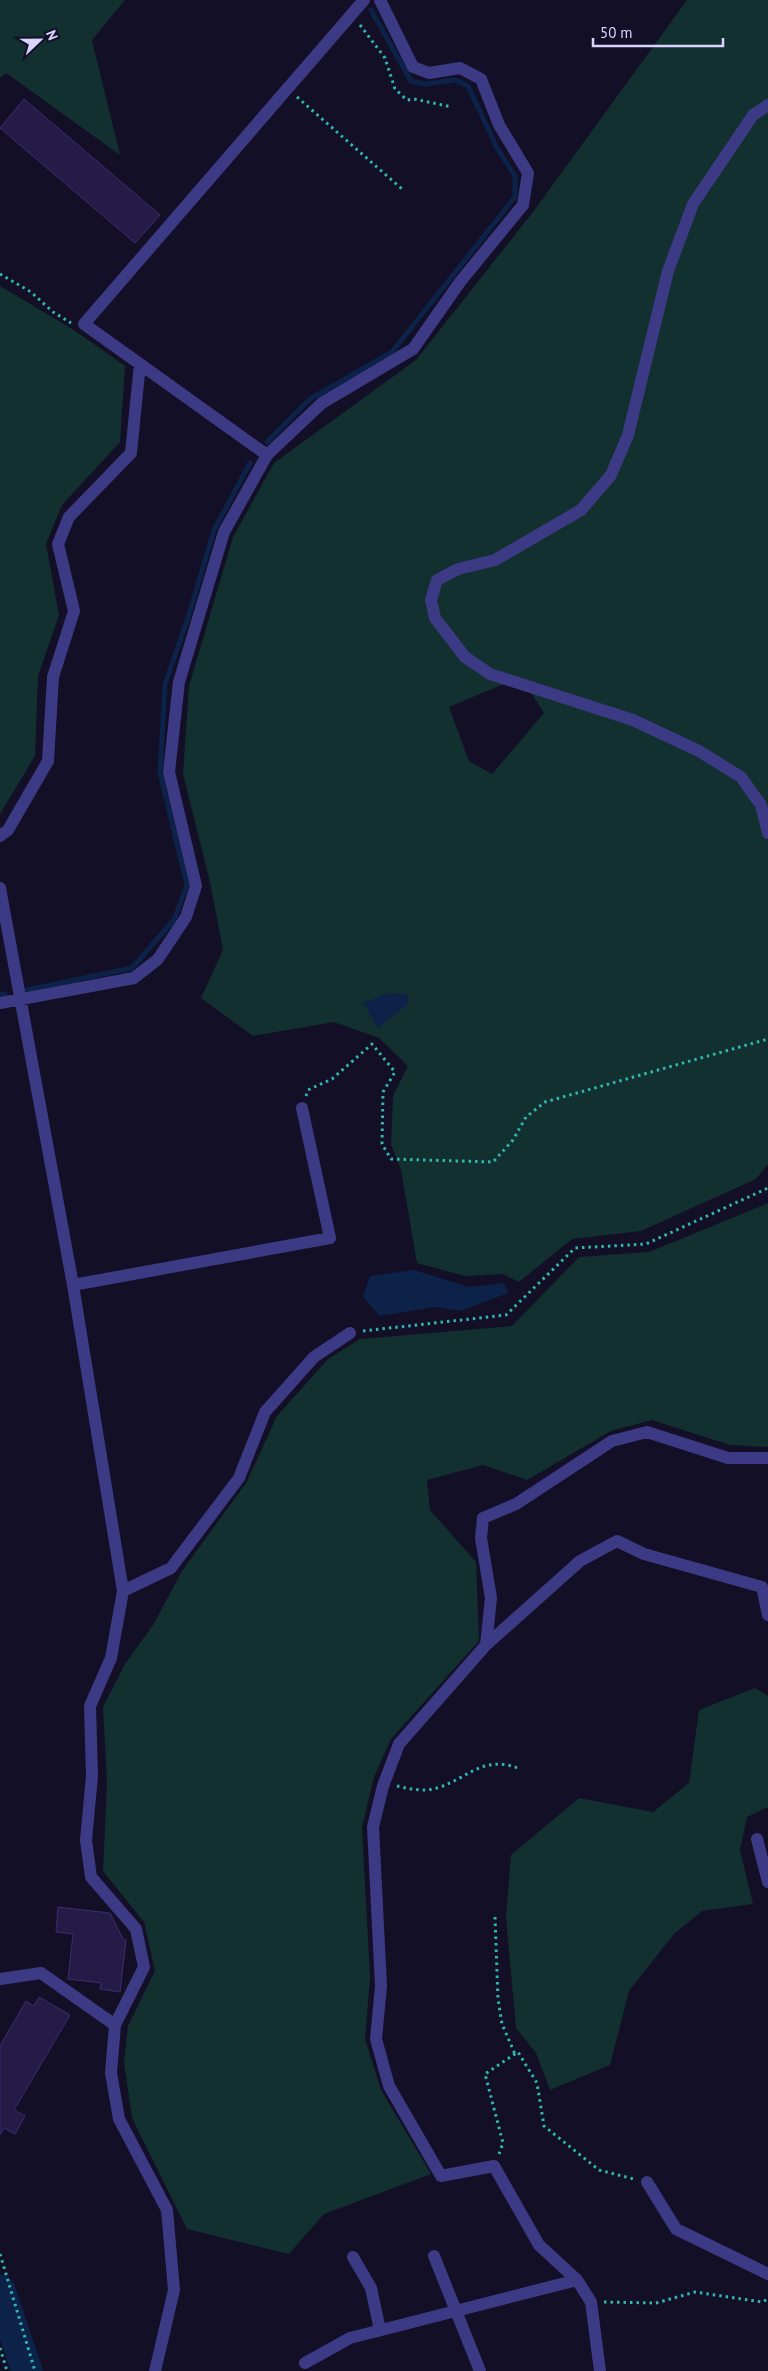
<svg xmlns="http://www.w3.org/2000/svg" width="768" height="2371" font-family="'PT Sans',sans-serif">
<rect width="100%" height="100%" fill="#130f26"/>
<path fill="#12302f" fill-rule="evenodd" d="M0,0h125l-33,40 28,115 -114,-82 -6,5z
M687,0h81v1164l-12,15 -115,52 -69,8 -53,43 -16,-8 -38,2 -48,-13 -16,-93 -10,-25 2,-49 15,-30 -29,-28 -45,-16 -81,14 -52,-38 22,-48 -13,-68 -27,-108 6,-88 44,-149 41,-74 142,-103 117,-148zM521,677l23,36 -52,61 -23,-13 -20,-54z
M0,286l74,44 51,36 -5,76 -58,63 -16,39 13,71 -21,61 -3,80 -35,58z
M768,1203v244l-38,-2 -78,-25 -41,11 -84,49 -44,-15 -56,15 3,30 46,52 3,79 -88,98 -17,38 -12,50 8,151 -5,61 16,51 50,84 -107,40 -35,40 -102,-25 -55,-111 -8,-56 4,-36 27,-55 -11,-49 -41,-51 4,-89 -4,-75 22,-43 28,-39 29,-54 64,-88 31,-67 51,-57 32,-20 152,-13 67,-69 70,-5z
M755,1688l13,8v111l-21,10 -7,33 13,54 -51,7 -28,23 -45,57 -19,74 -60,25 -14,-37 -20,-25 -10,-111 5,-62 68,-57 74,14 36,-29 10,-73z"/>
<path fill="#0c2248" d="M389,993l19,1v10l-30,24 -15,-25z
M414,1270l55,17 35,-4 4,10 -47,18 -26,-4 -55,9 -17,-19 7,-21z"/>
<g fill="none" stroke-linecap="round" stroke-linejoin="round">
<path stroke="#0c2248" stroke-width="5" d="M267,442l43,-43 82,-47 123,-155v-21l-18,-28 -29,-62 -13,-6 -30,4 -14,-3 -40,-71
M27,990l105,-22 42,-48 13,-35 -27,-112 5,-89 23,-66 26,-88 36,-67
M0,994h5"/>
<path stroke="#0c2248" stroke-width="31" d="M0,2290l27,81"/>
</g>
<path fill="#241b47" stroke="#3b2d73" d="M24,99l136,116 -25,28 -135,-115z
M58,1907l52,6 13,26 3,1 -6,52 -20,-3 1,-6 -33,-4 5,-45 -17,-2z
M39,1997l31,18 -56,95 11,6 -10,18 -11,-6 -4,7v-89l26,-45 8,5z"/>
<g fill="none" stroke-linecap="round" stroke-linejoin="round">
<path stroke="#2fb8b0" stroke-width="3" stroke-dasharray="2.5 4" stroke-linecap="butt" d="M360,25l25,33 10,31 12,11 7,-1 38,8
M297,97l105,92
M0,274l31,18 22,20 18,11
M306,1096l2,-6 24,-11 40,-35 23,28 -12,20 -1,52 9,15 102,3 20,-22 13,-23 19,-15 223,-63
M363,1331l143,-16 69,-67 71,-4 122,-56
M397,1786c13,3 27,6 40,2 30,-9 45,-33 81,-20
M495,1917l3,82 4,25 13,30
M499,2154l4,-11 -18,-69 33,-22 19,31 7,43 55,44 35,9
M0,2254l35,117
M604,2302l52,1 39,-11 67,10 6,-3
M0,2348l7,23"/>
<path stroke="#3d3a85" stroke-width="12" d="M768,105l-15,10 -60,89 -25,67 -40,164 -17,40 -30,35 -86,50 -37,9 -21,11 -6,20 4,18 30,39 25,17 143,46 66,31 42,26 20,28 7,28
M267,455l-183,-131 280,-324
M0,836l8,-6 40,-69 5,-84 21,-66 -16,-67 11,-27 62,-64 9,-89
M0,888l73,397 50,306 -12,67 -21,48 2,70 -6,64 5,37 45,52 8,38 -29,58 -4,48 8,46 48,91 7,80 -19,81
M0,1003l134,-25 24,-19 28,-42 10,-31 -27,-114 10,-90 45,-150 43,-77 55,-52 91,-54 47,-67 63,-77 5,-32 -29,-48 -18,-46 -21,-11 -31,5 -16,-6 -33,-67
M73,1285l257,-47 -28,-130
M123,1591l48,-23 68,-90 26,-66 49,-55 36,-24
M486,1645l5,-47 -10,-60 2,-20 33,-14 96,-63 35,-9 81,26h40
M757,1839l11,43
M0,1979l41,-6 74,52
M647,2182l29,47 92,45
M434,2256l46,115
M353,2257l18,31 9,42
M305,2363l45,-25 227,-58
M600,2371l-9,-69 -14,-22 -38,-35 -45,-79 -53,10 -52,-90 -13,-47 5,-53 -8,-159 10,-41 16,-42 87,-99 94,-84 37,-20 27,13 118,33 6,28"/>
</g>
<g transform="translate(40 40) rotate(68)" stroke="#130f26" stroke-width="4" paint-order="stroke">
<path d="M0-4L9 19L0 12L-9 19Z" fill="#d9d4ff"/>
<text y="-8" font-size="14" font-weight="bold" text-anchor="middle" fill="#d9d4ff">N</text>
</g>
<path d="M593 38v8h130v-8" fill="none" stroke="#d9d4ff" stroke-width="2.5"/>
<text x="600" y="38" font-size="15" fill="#d9d4ff" stroke="#130f26" stroke-width="4" paint-order="stroke">50 m</text>
</svg>
